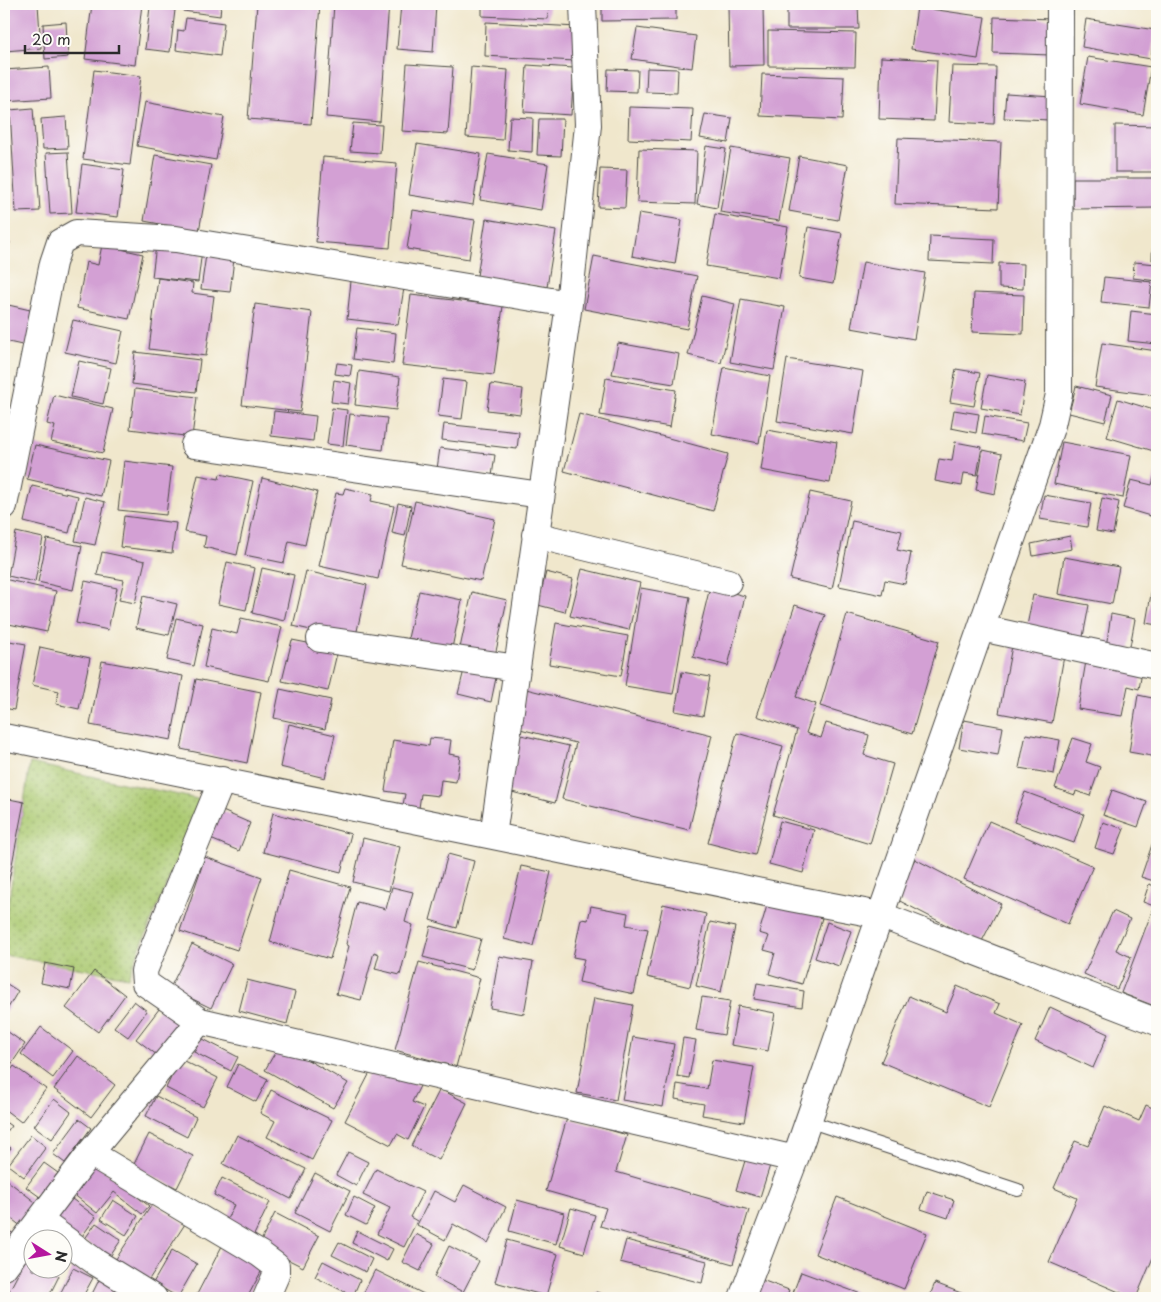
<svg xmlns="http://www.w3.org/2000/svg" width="1161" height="1302" font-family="'Playpen Sans',sans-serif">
<defs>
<pattern id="grass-dots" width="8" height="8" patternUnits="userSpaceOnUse" patternTransform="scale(1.25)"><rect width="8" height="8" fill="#acca72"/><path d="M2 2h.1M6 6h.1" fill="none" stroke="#8ca45e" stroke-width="1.8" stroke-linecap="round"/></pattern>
</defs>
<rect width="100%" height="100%" fill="#fdfcf7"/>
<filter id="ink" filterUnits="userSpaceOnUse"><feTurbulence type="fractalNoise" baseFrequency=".02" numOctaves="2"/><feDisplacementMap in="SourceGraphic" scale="10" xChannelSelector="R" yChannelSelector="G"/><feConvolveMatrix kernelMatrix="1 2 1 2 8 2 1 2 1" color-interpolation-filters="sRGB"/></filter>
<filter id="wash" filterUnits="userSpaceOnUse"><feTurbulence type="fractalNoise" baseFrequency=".0096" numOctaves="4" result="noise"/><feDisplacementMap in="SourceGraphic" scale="20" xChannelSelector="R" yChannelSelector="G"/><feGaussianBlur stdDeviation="1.12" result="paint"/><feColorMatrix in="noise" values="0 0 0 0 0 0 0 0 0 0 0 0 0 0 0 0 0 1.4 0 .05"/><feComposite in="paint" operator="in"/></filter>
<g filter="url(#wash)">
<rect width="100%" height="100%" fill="#f0e7cc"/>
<path fill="url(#grass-dots)" stroke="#6c7a4e" d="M30,763l172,37 -74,177 -124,-22v-24z"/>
<g id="blocks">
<path fill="#d3a0d4" d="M4,4h34l3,44 -36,3z
M92,4h50l-7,61 -50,-6z
M184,4h37l-1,12 -37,-5z
M257,4h63l-9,120 -63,-5z
M334,4h55l-9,118 -54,-5z
M401,4h35l-3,48 -36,-3z
M482,4h67l-1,15 -66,-3z
M602,4h74v16l-74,1z
M728,4h35l1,61 -35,1z
M787,4h71l1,25h-72z
M150,7l25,3 -5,42 -25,-3z
M917,7l68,10 -7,42 -67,-10z
M994,17l58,2 -1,36 -58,-2z
M186,18l38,5 -4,33 -44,-6 2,-20 6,1z
M1086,19l69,11 -4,29 -69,-12z
M66,22l2,35 -23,2 -2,-35z
M486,22l91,5 -2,34 -90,-5z
M637,28l59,8 -4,32 -60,-9z
M768,31l88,2 -1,34 -87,-1z
M881,57l56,3 -3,61 -55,-2z
M1088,57l63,10 -8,48 -63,-11z
M407,64l46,3 -5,67 -46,-3z
M527,65l47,3 -3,47 -47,-3z
M952,66l44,1 -2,57 -45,-2z
M49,67l2,31 -47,3v-31z
M471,67l37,3 -5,70 -37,-3z
M647,68l31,1 -1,24 -31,-1z
M608,69l30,1 -1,22 -30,-1z
M94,70l47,6 -11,89 -47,-6z
M762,74l82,3 -2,43 -82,-4z
M1006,93l46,3 -2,24 -46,-2z
M145,102l79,15 -8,43 -79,-14z
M629,107l64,2 -2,33 -63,-3z
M33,108l7,103 -24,1 -6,-102z
M705,114l27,4 -4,25 -28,-5z
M66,117l2,31 -25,1 -2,-30z
M510,117l23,1 -1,34 -24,-2z
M539,119h24l-2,37 -24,-1z
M353,123l29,2 -2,28 -30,-2z
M1115,125l42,1v46h-42z
M898,138l103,4 -3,66 -103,-4z
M417,144l64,10 -8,51 -64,-10z
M706,146l20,3 -9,59 -20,-4z
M731,148l59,10 -11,63 -59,-9z
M639,149l58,2 -2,53 -58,-2z
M68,152l4,61 -22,1 -4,-61z
M488,154l60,10 -7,46 -61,-10z
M155,155l56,10 -12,66 -55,-10z
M799,156l49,9 -10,55 -49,-9z
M323,157l74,6 -7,85 -74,-6z
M82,164l42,6 -6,47 -42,-5z
M600,169l27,1 -2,38 -27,-1z
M1073,178h84v30l-84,1z
M413,210l62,10 -6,39 -62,-10z
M639,213l43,7 -7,44 -43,-8z
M715,214l73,13 -9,51 -73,-12z
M486,219l70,12 -9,56 -70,-11z
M808,227l34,6 -9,51 -34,-6z
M1153,235h4v25h-5z
M930,236l64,3 -1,25 -64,-3z
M4,240l6,2 -5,24h-1z
M102,245l41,9 -14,65 -52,-11 9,-46 12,3z
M156,245l46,5 -4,32 -46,-5z
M206,255l28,4 -4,33 -29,-3z
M594,256l103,20 -10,53 -103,-20z
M863,262l62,11 -11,66 -63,-11z
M1134,262l23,2v17l-24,-3z
M999,263l25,1 -1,25 -24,-1z
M1104,277l48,5 -3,25 -48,-5z
M158,278l35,5 -1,10 22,3 -8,60 -57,-7z
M351,281l53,7 -6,37 -51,-6z
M974,293l50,2 -1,39 -51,-2z
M411,295l92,11 -9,69 -92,-10z
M702,296l33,8 -14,59 -33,-8z
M741,299l44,8 -11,63 -44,-8z
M4,304l35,8 -8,35 -27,-6z
M255,304l57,8 -12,100 -58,-7z
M1131,311l26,3v30l-29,-3z
M73,320l50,11 -7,32 -51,-11z
M357,328l39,5 -3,31 -40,-5z
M618,343l61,11 -5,30 -62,-10z
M1102,343l55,8 -4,44 -58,-8z
M135,352l65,8 -4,32 -64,-8z
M787,359l76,12 -10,63 -76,-13z
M79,361l32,7 -8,36 -32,-7z
M337,363l15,2 -2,11 -15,-2z
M724,367l46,9 -11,67 -47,-9z
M956,369l24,4 -6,33 -24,-4z
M359,371l41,6 -4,33 -41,-5z
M987,375l38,7 -5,33 -39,-7z
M606,378l70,12 -6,37 -70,-12z
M443,379l24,3 -5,37 -24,-3z
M334,380l17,3 -3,21 -17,-2z
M491,384l32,5 -3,25 -33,-4z
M1076,386l36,9 -7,27 -36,-9z
M135,389l62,8 -5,40 -62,-8z
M54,395l59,14 -10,44 -52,-11 4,-16 -8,-2z
M1118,399l39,12v41l-50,-15z
M332,408l15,2 -4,36 -16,-2z
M954,410l25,4 -3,19 -25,-5z
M274,411l42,5 -3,25 -42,-5z
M350,414l37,4 -4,32 -37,-5z
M579,414l149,40 -15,57 -149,-40z
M985,416l42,7 -4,18 -41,-7z
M444,424l75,8 -2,17 -75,-9z
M767,430l70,12 -7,41 -69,-13z
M955,442l27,5 -5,28 -13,-2 -2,13 -27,-5 4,-22 13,2z
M1062,442l69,13 -8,43 -69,-14z
M35,445l74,16 -8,35 -74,-17z
M440,448l55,7 -3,21 -55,-7z
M983,450l19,4 -7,40 -19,-4z
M124,461l48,6 -6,48 -48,-5z
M1157,468v50l-34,-10 8,-28 21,5z
M220,474l33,7 -16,74 -33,-8 2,-11 -21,-4 13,-57 21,4z
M262,478l55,14 -12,53 -16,-4 -5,22 -39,-8z
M32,486l46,10 -9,37 -45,-11z
M345,488l28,6 -2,7 23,5 -16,73 -59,-13 17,-73 7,1z
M810,492l41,9 -19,88 -42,-10z
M1044,495l47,8 -4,24 -47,-8z
M85,497l20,5 -10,43 -20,-4z
M1102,498l17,4 -6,32 -17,-3z
M415,501l80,18 -14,62 -80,-17z
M398,503l13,3 -6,30 -13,-3z
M124,516l52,7 -4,30 -52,-6z
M852,521l50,10 -5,19 14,3 -6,31 -20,-4 -3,15 -43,-9z
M16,532l27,6 -8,44 -27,-6z
M1070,536l2,13 -39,7 -2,-12z
M47,539l35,7 -9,44 -35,-8z
M102,552l43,9 -10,42 -16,-3 5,-20 -27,-5z
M1064,557l55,10 -7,37 -54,-10z
M227,562l28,6 -9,42 -28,-6z
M262,568l32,7 -10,46 -32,-8z
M582,569l58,14 -11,47 -59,-14z
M306,571l61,14 -12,55 -62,-14z
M1155,571l2,1v53l-11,-2z
M546,572l27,7 -8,33 -27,-7z
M4,579l52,12 -9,41 -43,-9z
M85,581l32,7 -9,42 -32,-7z
M710,587l35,9 -17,70 -35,-9z
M641,588l49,9 -17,97 -48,-8z
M419,591l43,9 -10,48 -44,-10z
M472,592l35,8 -12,56 -35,-8z
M1033,595l56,10 -7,37 -56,-11z
M143,596l34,8 -8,31 -33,-7z
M795,605l30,10 -29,82 20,7 -10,29 15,5 5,-15 43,12 -5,20 29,9 -23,80 -97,-29 24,-85 -40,-14z
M847,614l92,27 -27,93 -92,-28z
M1111,614l24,5 -6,33 -23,-5z
M176,618l27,6 -9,42 -27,-6z
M241,618l41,9 -13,54 -65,-14 8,-39 25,6z
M556,623l72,13 -7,40 -72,-12z
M4,640l22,4 -12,66 -10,-2z
M292,640l46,9 -10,42 -46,-10z
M1012,646l52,10 -12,67 -53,-10z
M40,647l50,11 -11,51 -23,-5 3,-13 -27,-6z
M102,661l81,15 -12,64 -81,-15z
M1086,661l56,11 -3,17 -11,-3 -6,30 -44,-7z
M465,666l32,7 -6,29 -33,-8z
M682,672l28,5 -7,39 -28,-5z
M196,679l65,13 -14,71 -66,-14z
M280,689l51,11 -6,29 -51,-11z
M526,689l186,46 -23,95 -127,-31 14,-56 -60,-15z
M1138,695l19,4v58l-28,-5z
M964,720l39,7 -5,28 -39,-7z
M289,724l46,11 -10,43 -45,-11z
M737,733l46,13 -28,109 -47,-12z
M1026,734l34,6 -6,34 -35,-6z
M521,735l48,11 -14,57 -47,-12z
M430,738l21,2 -2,14 11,2 -4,26 -15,-2 -2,16 -18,-2 -2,14 -16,-3 2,-11 -20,-3 8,-51 36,6z
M1073,738l19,6 -6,18 14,5 -10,29 -14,-5 -1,4 -20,-7z
M1112,790l35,12 -9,25 -35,-12z
M1025,792l59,22 -10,29 -60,-21z
M4,798l20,4 -19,99h-1z
M218,809l32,14 -11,28 -33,-14z
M273,813l78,21 -10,38 -78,-20z
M780,821l34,9 -11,43 -34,-9z
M989,821l104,45 -25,58 -104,-45z
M1103,822l21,7 -10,25 -19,-6z
M1156,833h1v49l-16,-5z
M363,838l37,9 -11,44 -36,-9z
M448,854l26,7 -17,67 -27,-8z
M205,857l57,20 -25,73 -57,-19z
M915,859l86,45 -20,39 -87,-45z
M521,866l30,6 -18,74 -29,-7z
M289,870l61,17 -20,72 -60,-17z
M1149,884l8,3v120l-36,-14 33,-87 -11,-4z
M392,887l21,5 -8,30 8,3 -13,50 -25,-6 4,-15 -5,-2 -13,48 -25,-6 13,-48 -3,-2 11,-42 29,7z
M768,902l54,16 -20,66 -33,-10 6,-21 -11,-3 5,-14 -10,-3z
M663,904l43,10 -16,73 -43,-10z
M591,906l37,7 -2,12 22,4 -14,65 -55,-12 5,-23 -11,-2 8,-38 7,1z
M1113,911l17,8 -14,31 15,7 -14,32 -33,-15z
M710,922l25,5 -14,65 -25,-6z
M827,922l24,9 -12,35 -24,-8z
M431,926l50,13 -9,31 -49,-13z
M192,944l40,20 -21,44 -41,-20z
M499,956l34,6 -9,52 -34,-6z
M419,962l61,16 -24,89 -61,-17z
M45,963l29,6 -4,20 -29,-6z
M94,971l31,24 -27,37 -32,-24z
M247,980l48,12 -8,32 -48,-13z
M4,982l14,9 -14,24z
M757,983l47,8 -2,16 -48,-8z
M957,986l43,18 -4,9 27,12 -34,82 -108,-45 28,-66 37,16z
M702,997l28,4 -6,34 -28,-5z
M594,998l39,7 -17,95 -39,-7z
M166,1000l21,15 -30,40 -21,-16z
M134,1001l13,10 -19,26 -14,-10z
M738,1006l37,7 -7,38 -37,-6z
M1050,1007l58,27 -15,34 -58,-27z
M41,1027l32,24 -20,27 -32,-24z
M4,1029l21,15 -21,31z
M633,1037l41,7 -11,63 -41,-7z
M201,1038l37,19 -7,14 -37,-19z
M683,1038l13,2 -7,38 -12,-2z
M280,1044l68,39 -15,25 -68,-38z
M78,1056l37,29 -24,32 -37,-28z
M180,1059l38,19 -15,29 -37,-19z
M712,1060l42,7 -10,55 -42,-7 2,-11 -29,-5 2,-15 30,5z
M375,1063l45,23 -8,16 12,5 -16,33 -11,-6 -6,11 -46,-24z
M238,1064l30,15 -12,23 -29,-15z
M14,1066l32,23 -25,33 -17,-13v-29z
M440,1089l27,14 -28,57 -28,-14z
M271,1090l61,30 -20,40 -45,-23 8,-16 -15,-8z
M156,1096l40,21 -9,20 -41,-21z
M54,1099l17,13 -19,27 -18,-13z
M1146,1105l11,5v138l-21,50h-3l-84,-36 28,-64 -23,-10 21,-47 13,5 17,-40 34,15z
M567,1118l60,17 -11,37 133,38 -16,54 -133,-38 6,-18 -60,-17z
M79,1119l12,9 -26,35 -12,-9z
M4,1121l7,5 -7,10z
M149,1134l44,22 -16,32 -44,-22z
M31,1135l15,12 -22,30 -16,-12z
M237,1135l69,34 -15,30 -68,-35z
M6,1143l5,5 -7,9v-11z
M748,1151l24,8 -12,38 -24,-7z
M348,1152l20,10 -12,24 -20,-11z
M90,1159l59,47 -7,8 -28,-22 -17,21 -30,-24z
M44,1163l14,10 -18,24 -14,-10z
M376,1169l47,23 -13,25 7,4 -13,26 -27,-13 13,-26 -27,-13z
M315,1173l35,18 -20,40 -35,-18z
M4,1178l35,27 -17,22 -18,-14z
M222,1178l48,24 -17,35 -28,-14 9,-18 -20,-10z
M464,1185l42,22 -18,36 -35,-19 -8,16 -28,-15 17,-34 21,11z
M927,1191l27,9 -6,18 -27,-9z
M64,1193l32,24 -19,26 -32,-24z
M354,1197l21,11 -9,17 -20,-10z
M837,1197l90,36 -23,56 -89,-35z
M113,1200l25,16 -12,19 -25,-16z
M517,1200l47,13 -8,31 -47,-13z
M153,1203l32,21 -39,60 -32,-22z
M571,1208l24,7 -11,38 -24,-7z
M275,1213l44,23 -16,31 -44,-22z
M96,1223l25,17 -12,18 -25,-18z
M4,1227l11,8 -11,16z
M357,1231l36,18 -6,12 -35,-18z
M416,1234l18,10 -14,27 -18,-9z
M507,1240l51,14 -12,42 -51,-14z
M626,1240l81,21 -5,22 -82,-21z
M339,1242l33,17 -6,13 -34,-17z
M222,1246l41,22 -16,30h-52z
M449,1246l30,15 -16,31 -29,-15z
M172,1250l25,14 -19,33 -25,-14z
M26,1259l6,3v8h15l12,6 -11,22h-29l-11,-5z
M323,1261l37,19 -7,16 -38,-19z
M73,1268l20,10 -11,20h-24z
M375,1270l57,28h-71z
M801,1272l71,26h-81z
M100,1278l40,20h-50z
M759,1279l30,11 -3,8h-34z
M935,1283l39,15h-45z
M596,1292l23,6h-25z"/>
</g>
</g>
<g filter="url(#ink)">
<use href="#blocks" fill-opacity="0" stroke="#494743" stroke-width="1"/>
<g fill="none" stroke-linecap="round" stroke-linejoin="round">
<defs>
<path id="service" d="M808,1121l210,69"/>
<path id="minor" d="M194,445l347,50
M4,506l49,-243 7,-21 16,-9 100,6 393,65
M535,535l193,47
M981,628l176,38
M320,639l196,29
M4,737l489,99 297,62 90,17 277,107
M222,780l-78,191 1,12 55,38 595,138
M493,836l76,-532 19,-179 -5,-121
M90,1153l170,101 16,12v9l-10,23
M39,1220l58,43 57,35
M4,1267l86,-114 110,-132
M742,1298l53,-139 257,-734 7,-31 1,-390"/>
</defs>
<use href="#service" stroke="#494743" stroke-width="14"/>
<use href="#minor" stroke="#494743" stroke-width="28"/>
<use href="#service" stroke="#fff" stroke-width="12"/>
<use href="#minor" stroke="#fff" stroke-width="26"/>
</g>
</g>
<rect width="1161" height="1302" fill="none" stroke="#fdfcf7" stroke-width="20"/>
<g transform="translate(48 1254) rotate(101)"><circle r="24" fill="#fdfcf7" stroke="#a9a8a5"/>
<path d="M0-4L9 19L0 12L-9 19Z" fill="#b5179e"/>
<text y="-8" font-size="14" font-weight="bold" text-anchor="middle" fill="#2b2b2b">N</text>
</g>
<path d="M25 45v8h94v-8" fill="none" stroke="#2b2b2b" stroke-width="2.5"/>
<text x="32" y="45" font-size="15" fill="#2b2b2b" stroke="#fdfcf7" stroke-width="4" paint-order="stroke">20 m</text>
</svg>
